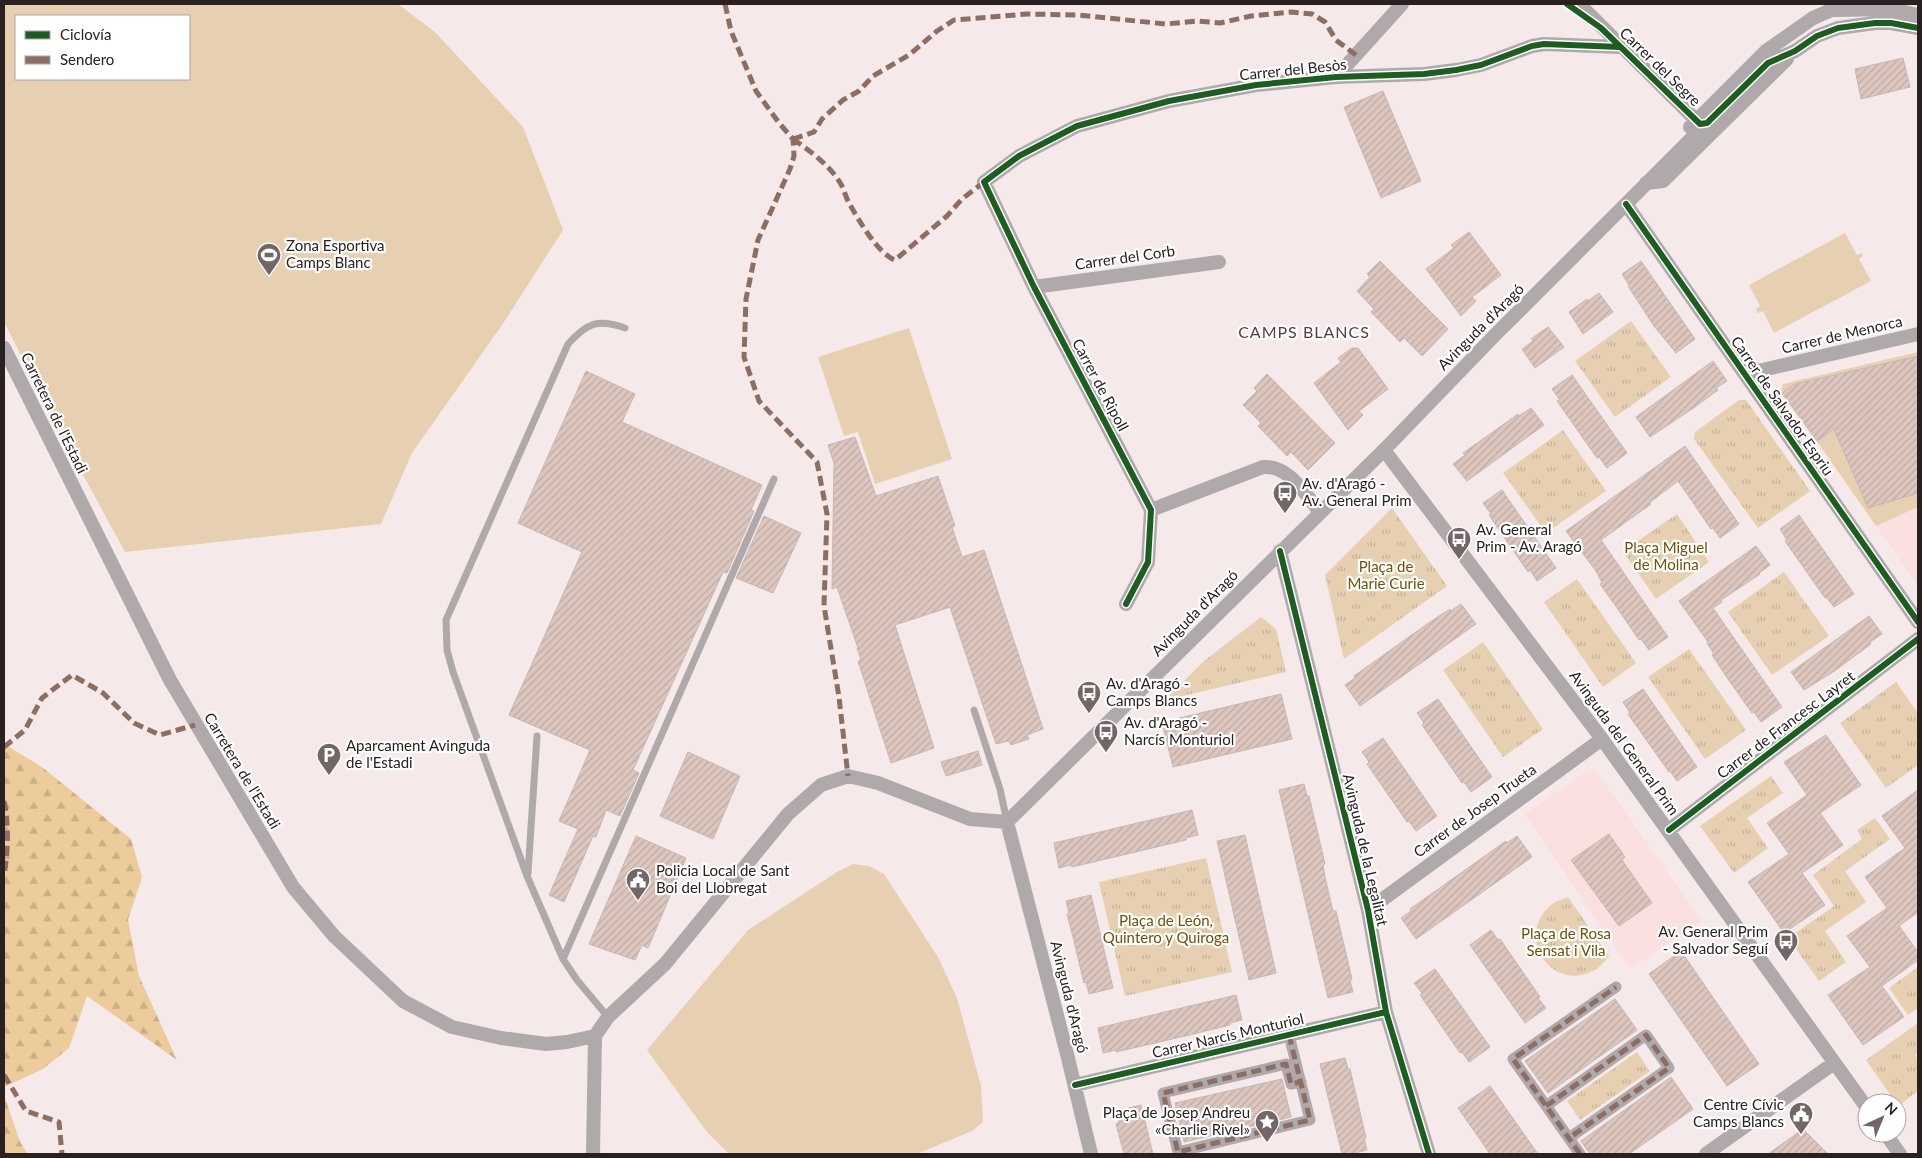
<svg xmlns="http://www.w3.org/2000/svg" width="1922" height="1158" font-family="Lato,sans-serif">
<defs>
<pattern id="forest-firs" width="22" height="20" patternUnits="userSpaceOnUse" patternTransform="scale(1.25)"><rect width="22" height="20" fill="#ebcc9a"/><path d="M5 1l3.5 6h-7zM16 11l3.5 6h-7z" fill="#caaf84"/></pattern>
<pattern id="park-tufts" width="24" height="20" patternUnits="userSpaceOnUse" patternTransform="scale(1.25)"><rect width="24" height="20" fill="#e7d0b1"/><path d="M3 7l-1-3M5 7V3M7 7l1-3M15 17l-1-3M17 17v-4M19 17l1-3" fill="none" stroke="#c6b298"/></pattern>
<pattern id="building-hatch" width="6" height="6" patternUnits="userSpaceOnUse" patternTransform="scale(1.25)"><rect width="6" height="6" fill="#ddc6be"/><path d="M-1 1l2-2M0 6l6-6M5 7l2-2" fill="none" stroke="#beaaa3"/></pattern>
</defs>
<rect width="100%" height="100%" fill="#f6e9e9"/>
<path fill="#fbe0e0" d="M1918,507v79l-42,-60z
M1588,770l9,2 105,149 -72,48 -105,-155z"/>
<path fill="#e7d0b1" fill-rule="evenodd" d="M4,4h394l37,28 88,95 40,103 -61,95 -90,128 -31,71 -256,28 -62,-114 -59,-116zM16,16h173v63h-173z
M1845,233l12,22 5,-2 1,3 -4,3 12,22 -97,52 -11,-22 -5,2 -2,-4 4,-3 -11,-21z
M909,328l43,131 -77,25 -17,-52 -14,4 -26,-79z
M1918,352v155l-42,19 -95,-136 2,-6z
M853,864l16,2 15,8 54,83 19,41 24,88 2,36 -11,9 -55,23h-188l-22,-22 -60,-82 101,-120 89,-58z"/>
<path fill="url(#forest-firs)" d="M4,744l38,23 89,72 11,38 -14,43 11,56 38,84 -90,-64 -18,52 -26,21 -39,18z
M4,1095l16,47 8,12h-24z"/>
<path fill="url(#park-tufts)" d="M1631,321l40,56 -56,40 -40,-56z
M1739,400h7l64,91 -52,37 -64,-89 1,-7z
M1563,430l43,61 -60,42 -43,-60z
M1392,508l55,78 -103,73 -19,-84z
M1677,514l32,48 -53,37 -33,-48z
M1784,572l45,64 -57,39 -44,-63z
M1577,579l59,84 -33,24 -59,-85z
M1261,617l15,12 10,43 -121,28 39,-39z
M1483,642l60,87 -40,28 -60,-87z
M1689,649l57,81 -41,29 -57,-82z
M1896,682l22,31v52l-32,23 -46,-65z
M1771,776l12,17 -36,25 21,30 -34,25 -34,-47z
M1875,818l15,21 -45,32 21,31 -41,29 21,31 -27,19 -31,-43 46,-32 -21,-31 49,-36 -5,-9z
M1206,858l26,114 -107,24 -26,-114z
M1568,897l41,59c-4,5 -9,11 -14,14 -42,24 -82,-33 -44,-65 5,-4 12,-6 17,-8z
M1918,967v41l-10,7 -19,-27z
M1918,1023v30l-3,2 3,4v32l-20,15 -32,-46z
M1637,1052l13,19 -70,49 -13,-19z"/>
<path fill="url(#building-hatch)" stroke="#c2b8b5" d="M1903,58l7,29 -49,12 -6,-30z
M1383,91l38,90 -40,17 -37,-91z
M1469,232l32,43 -29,22 4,4 -15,15 -35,-47 28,-21 -3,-3z
M1380,261l68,68 -26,27 -18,-18 -4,4 -29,-30 3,-3 -17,-18 13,-14 -3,-3z
M1641,261l54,78 -19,14 -22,-27 -26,-40 1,-1 -7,-11z
M1599,293l14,19 -30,22 -14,-22 18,-13 1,2z
M1548,327l16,20 -29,21 -13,-19 11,-8 -2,-2z
M1352,348h6l30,41 -29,22 4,4 -15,15 -34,-47 27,-21 -3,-4z
M1918,356v137l-50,15 -34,-79 -17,12 -35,-48 13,-9z
M1713,361l14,20 -11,7 2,2 -23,17 -45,30 -14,-20z
M586,371l49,23 -13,28 140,63 -11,25 3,1 -27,62 -4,-1 -90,198 6,3 -19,43 -14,-6 -10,27 -3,-1 -29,66 -15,-7 29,-66 -19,-8 31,-71 -81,-35 73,-163 -64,-29z
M1267,374l68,69 -27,27 -17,-18 -4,4 -29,-30 3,-3 -18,-18 14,-14 -3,-3z
M1572,375l55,78 -20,15 -8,-11 -2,1 -40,-57 3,-1 -8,-11z
M1531,408l13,17 -77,56 -14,-17 12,-9 -2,-2 27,-19 28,-20 1,2z
M855,437l21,59 62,-20 17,50 -3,1 10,30 22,-7 59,179 -16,6 2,4 -18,6 -2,-4 -13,3 -46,-137 -55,18 39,123 -43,15 -33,-102 3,-1 -4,-12h1l-21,-61 -5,2 2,-126 -6,-18z
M1685,446l54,78 -19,14 -7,-10 -2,1 -33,-48 -29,22 2,1 -50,36 67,97 -19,13 -8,-11 -2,1 -19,-28 -20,-28 2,-1 -6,-12 -30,-40z
M1502,490l54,78 -19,13 -7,-11 -2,2 -27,-39 -12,-18 2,-1 -8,-11z
M1799,515l55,79 -20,13 -8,-10 -1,1 -40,-57 2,-1 -7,-11z
M764,516l37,17 -28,60 -37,-15z
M1756,546l14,19 -11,8 1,1 -39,26 1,2 -9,6 69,99 -21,15 -7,-10 -2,1 -24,-34 -16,-24 2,-1 -7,-11 1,-1 -29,-41z
M1461,604l15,20 -116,82 -15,-21 10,-7 -1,-2 76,-54 20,-13 1,2z
M1869,616l13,18 -12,8 1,2 -38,28 -29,18 -13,-18z
M1643,689l54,78 -20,14 -7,-10 -1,1 -41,-58 2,-1 -7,-11z
M1281,694l11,45 -119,28 -11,-45z
M1438,699l54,78 -21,15 -7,-10 -2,1 -40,-58 2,-2 -7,-10z
M1826,735l35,50 -41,28 23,32 -41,28 23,32 -41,28 -36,-51 41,-28 -22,-31 40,-28 -23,-33z
M1383,738l54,78 -21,15 -7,-10 -2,1 -40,-58 2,-2 -7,-10z
M978,751l4,14 -36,11 -5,-14z
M688,752l52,24 -27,63 -53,-23z
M1304,784l3,12h2l16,68 -2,1 2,12 8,34h3l16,68 -2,1 3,12 -25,6 -49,-208z
M1918,790v122l-19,14 19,26v8l-36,26 22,31 -41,28 -35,-50 42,-28 -23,-31 40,-28 -22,-31 40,-29 -23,-32z
M1192,810l6,25 -12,3v2l-114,27 -1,-2 -12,3 -5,-25z
M1609,834l16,23 -3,3 30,43 -33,23 -48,-66z
M1245,835l31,138 -27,7 -32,-139z
M636,836l50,22 -38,90 -6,-3 -7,15 -46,-16z
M1517,836l15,21 -116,82 -15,-21 10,-7 -1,-2 96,-68 1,2z
M1091,895l22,93 -24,6 -3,-12 -2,1 -11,-46 -6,-23 2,-1 -3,-12z
M1491,930l7,10 2,-1 40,58 -2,1 8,10 -21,15 -55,-78z
M1681,951l78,113 -32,22 -78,-112z
M1435,969l55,78 -21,15 -7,-10 -2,1 -40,-58 2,-2 -8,-10z
M1236,995l6,25 -12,3v2l-45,11 -69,16v-2l-13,3 -5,-25z
M1615,999l22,31 -89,63 -23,-32z
M1345,1058l3,11h2l16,69h-2l3,12 -16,4h-9l-22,-90z
M1671,1077l22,32 -64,45h-39l-9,-13z
M1282,1079l9,38 -107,25 -9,-39z
M1490,1086l29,41 19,27h-48l-11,-16 -21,-30z
M1141,1105l12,49h-29l-8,-30 3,-1 -3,-12z
M1803,1129l25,25h-60z"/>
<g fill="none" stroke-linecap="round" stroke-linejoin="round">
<path stroke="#afa9ab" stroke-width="7" d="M974,710l26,79 7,33
M528,873l9,-137
M563,959l211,-480
M608,1017l-31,-37 -14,-21 -36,-83 -74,-204 -6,-22 -1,-30 122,-276c19,-21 30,-26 57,-16"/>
<path stroke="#afa9ab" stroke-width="11" d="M1289,1035l21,85 -132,32 -15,-59 123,-29 5,20 10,-2
M1546,1106l100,-71 23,33 -100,70
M1580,1154l-67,-95 103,-72"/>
<path stroke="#afa9ab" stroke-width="14" d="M1579,4l121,120
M1835,10l57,-1 26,6
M1336,77l66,-73
M1700,124l7,-1 61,-60 27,-12 22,-15 21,-8 37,-5h16l27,5
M1690,127l76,-76 47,-33 32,-14
M1646,183l17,-2 124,-122
M1626,204l292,418
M1034,287l185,-25
M4,348l166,332 123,207 41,49 69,65 49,26 49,11 45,6 21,-2 28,-6
M1745,374l173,-40
M1384,450l218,289 265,369
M1151,510l112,-43c26,-2 42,27 57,45
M1280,551l88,359 18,102 43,142
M1126,604l22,-42 3,-52 -117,-223 -50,-105 35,-26 58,-30 92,-25 87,-16 80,-8 88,-3 32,-4 25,-5 51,-19 12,-2 76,3
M1007,822l377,-372 111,-115 204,-204 1,-7
M1007,822l61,236 23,96
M1669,830l249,-191
M1368,910l234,-171
M1075,1085l311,-73
M1885,1133l15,21
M593,1154l2,-118 13,-19 57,-53 123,-150 33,-29 27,-9 30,7 92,36 37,3
M1706,1154l128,-91"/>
<path stroke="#8d6e63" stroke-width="5" stroke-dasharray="10 5" stroke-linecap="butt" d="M725,4l6,27 25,60 23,32 14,16 1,17 -4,13 -32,71 -12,59 -2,58 15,44 58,61 10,52 -3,92 15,91 9,79
M793,139l21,-7 8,-13 21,-19 16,-9 14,-15 36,-21 28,-24 17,-11 73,-6 50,1 89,9 31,-3 23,2 31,-7 40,-4 21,2 13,8 11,18 20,15
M793,139c17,12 35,25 46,42 5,7 6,15 10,22 9,16 29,51 46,57l52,-44 15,-17 22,-17
M4,747l21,-17 17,-32 30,-23 31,18 31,30 26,12 35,-10
M4,801c5,21 4,54 0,74
M1289,1035l21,85 -132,32 -15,-59 123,-29 5,20 10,-2
M4,1075l22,36 33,11 3,32
M1546,1106l100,-71 23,33 -100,70
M1580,1154l-67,-95 103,-72"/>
<defs>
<path id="cycleway" d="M1567,4l34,24 99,96 7,-1 61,-60 27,-12 22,-15 21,-8 37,-5h16l27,5
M1626,204l292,418
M1280,551l88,359 18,102 43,142
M1126,604l22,-42 3,-52 -117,-223 -50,-105 35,-26 58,-30 92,-25 87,-16 80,-8 88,-3 32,-4 25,-5 51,-19 12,-2 76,3
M1669,830l249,-191
M1075,1085l311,-73"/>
</defs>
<use href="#cycleway" stroke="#fff" stroke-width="9"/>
<use href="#cycleway" stroke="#1b5e20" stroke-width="6"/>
</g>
<defs>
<symbol id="stadium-pin" viewBox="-11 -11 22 30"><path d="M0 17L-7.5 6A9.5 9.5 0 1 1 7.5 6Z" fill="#726666" stroke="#fff"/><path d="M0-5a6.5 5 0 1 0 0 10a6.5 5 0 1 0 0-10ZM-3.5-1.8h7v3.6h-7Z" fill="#fff"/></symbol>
<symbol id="bus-pin" viewBox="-11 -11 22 30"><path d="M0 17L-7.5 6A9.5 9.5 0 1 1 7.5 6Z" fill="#726666" stroke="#fff"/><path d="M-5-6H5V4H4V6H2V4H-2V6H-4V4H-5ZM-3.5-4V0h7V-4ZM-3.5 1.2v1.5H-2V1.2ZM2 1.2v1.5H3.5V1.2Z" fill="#fff"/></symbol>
<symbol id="parking-pin" viewBox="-11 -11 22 30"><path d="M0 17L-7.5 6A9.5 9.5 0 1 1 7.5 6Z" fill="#726666" stroke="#fff"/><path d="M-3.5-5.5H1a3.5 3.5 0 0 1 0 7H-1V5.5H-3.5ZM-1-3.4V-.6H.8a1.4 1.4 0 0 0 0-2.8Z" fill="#fff"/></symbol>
<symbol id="civic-pin" viewBox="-11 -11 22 30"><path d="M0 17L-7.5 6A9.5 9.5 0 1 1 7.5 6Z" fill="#726666" stroke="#fff"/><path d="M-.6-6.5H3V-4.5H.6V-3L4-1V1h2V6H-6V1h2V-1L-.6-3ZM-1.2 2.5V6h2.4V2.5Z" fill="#fff"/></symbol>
<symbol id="sight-pin" viewBox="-11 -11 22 30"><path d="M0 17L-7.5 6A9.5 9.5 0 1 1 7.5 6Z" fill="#726666" stroke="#fff"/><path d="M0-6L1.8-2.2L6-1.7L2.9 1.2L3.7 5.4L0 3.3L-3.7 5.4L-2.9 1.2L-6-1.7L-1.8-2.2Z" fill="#fff"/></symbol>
</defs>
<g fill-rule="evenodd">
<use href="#stadium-pin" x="255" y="241" width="28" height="38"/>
<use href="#bus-pin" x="1271" y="479" width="28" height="38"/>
<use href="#bus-pin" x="1445" y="525" width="28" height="38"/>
<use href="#bus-pin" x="1075" y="679" width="28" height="38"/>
<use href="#bus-pin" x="1092" y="718" width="28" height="38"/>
<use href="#parking-pin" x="315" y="741" width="28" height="38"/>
<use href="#civic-pin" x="624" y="866" width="28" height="38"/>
<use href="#bus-pin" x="1772" y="927" width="28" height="38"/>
<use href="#civic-pin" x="1787" y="1100" width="28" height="38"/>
<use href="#sight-pin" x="1253" y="1108" width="28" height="38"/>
</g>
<g text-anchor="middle" stroke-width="4.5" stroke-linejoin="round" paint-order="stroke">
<g font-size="15" fill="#2b2020" stroke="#fff">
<text transform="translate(1660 67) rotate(44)" y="5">Carrer del Segre</text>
<text transform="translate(1293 70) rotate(-6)" y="5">Carrer del Besòs</text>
<text transform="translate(1125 258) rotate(-8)" y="5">Carrer del Corb</text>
<text transform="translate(1481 327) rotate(-45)" y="5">Avinguda d'Aragó</text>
<text transform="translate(1842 335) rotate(-13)" y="5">Carrer de Menorca</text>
<text transform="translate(1100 385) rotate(62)" y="5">Carrer de Ripoll</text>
<text transform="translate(1782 406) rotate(55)" y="5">Carrer de Salvador Espriu</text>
<text transform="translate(54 413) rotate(64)" y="5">Carretera de l'Estadi</text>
<text transform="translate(1195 613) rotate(-45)" y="5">Avinguda d'Aragó</text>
<text transform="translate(1786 725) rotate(-37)" y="5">Carrer de Francesc Layret</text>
<text transform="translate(1624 743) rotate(54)" y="5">Avinguda del General Prim</text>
<text transform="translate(242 771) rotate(59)" y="5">Carretera de l'Estadi</text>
<text transform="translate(1475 811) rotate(-36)" y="5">Carrer de Josep Trueta</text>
<text transform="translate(1365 850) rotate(77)" y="5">Avinguda de la Legalitat</text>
<text transform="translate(1069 997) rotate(76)" y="5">Avinguda d'Aragó</text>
<text transform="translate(1228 1036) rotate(-13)" y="5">Carrer Narcís Monturiol</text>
</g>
<g font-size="15" fill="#2b2020" stroke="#fff" text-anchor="start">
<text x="286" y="251">Zona Esportiva<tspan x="286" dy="17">Camps Blanc</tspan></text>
<text x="1302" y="489">Av. d'Aragó -<tspan x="1302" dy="17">Av. General Prim</tspan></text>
<text x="1476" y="535">Av. General<tspan x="1476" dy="17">Prim - Av. Aragó</tspan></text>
<text x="1106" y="689">Av. d'Aragó -<tspan x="1106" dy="17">Camps Blancs</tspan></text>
<text x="1124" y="728">Av. d'Aragó -<tspan x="1124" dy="17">Narcís Monturiol</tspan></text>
<text x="346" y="751">Aparcament Avinguda<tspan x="346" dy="17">de l'Estadi</tspan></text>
<text x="656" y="876">Policia Local de Sant<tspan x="656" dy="17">Boi del Llobregat</tspan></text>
<text x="1768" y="937" text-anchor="end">Av. General Prim<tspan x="1768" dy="17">- Salvador Seguí</tspan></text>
<text x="1784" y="1110" text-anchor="end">Centre Cívic<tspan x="1784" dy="17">Camps Blancs</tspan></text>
<text x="1250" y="1118" text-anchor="end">Plaça de Josep Andreu<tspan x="1250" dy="17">«Charlie Rivel»</tspan></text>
</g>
<g font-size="15" fill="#6f5108" stroke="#fff">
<text x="1666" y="553">Plaça Miguel<tspan x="1666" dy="17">de Molina</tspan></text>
<text x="1386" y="572">Plaça de<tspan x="1386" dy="17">Marie Curie</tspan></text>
<text x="1166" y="926">Plaça de León,<tspan x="1166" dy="17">Quintero y Quiroga</tspan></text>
<text x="1566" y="939">Plaça de Rosa<tspan x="1566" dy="17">Sensat i Vila</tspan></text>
</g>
<g font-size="16" letter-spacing="1" fill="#563e3f" stroke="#fff">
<text x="1304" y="338">CAMPS BLANCS</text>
</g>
</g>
<rect width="1922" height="1158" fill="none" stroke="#2b2020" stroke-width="10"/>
<rect x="15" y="15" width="175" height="65" fill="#ffffff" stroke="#aaa6a6"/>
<rect x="25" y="31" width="25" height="8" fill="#1b5e20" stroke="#aaa6a6"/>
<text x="60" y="40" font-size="15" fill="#2b2020">Ciclovía</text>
<rect x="25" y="56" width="25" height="8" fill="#8d6e63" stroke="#aaa6a6"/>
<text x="60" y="65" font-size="15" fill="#2b2020">Sendero</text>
<g transform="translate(1882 1118) rotate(44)"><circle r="24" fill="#ffffff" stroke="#aaa6a6"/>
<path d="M0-4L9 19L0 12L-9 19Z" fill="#726666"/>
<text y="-8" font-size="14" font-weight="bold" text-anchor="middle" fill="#2b2020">N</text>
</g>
</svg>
